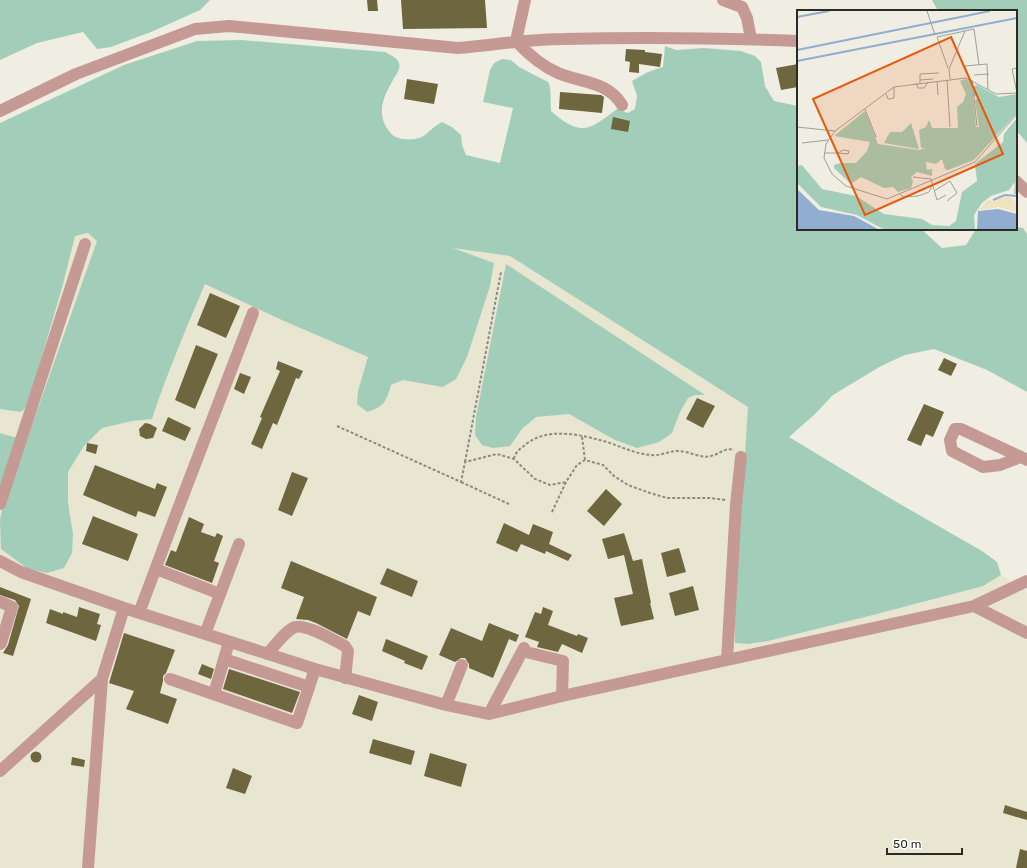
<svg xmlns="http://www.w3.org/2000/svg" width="1027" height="868" font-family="Rubik,sans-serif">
<rect width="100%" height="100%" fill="#f0eee2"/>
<path fill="#e8e5d1" d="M43,229l407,18 60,9 239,151 40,30 104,63 89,51 15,11 4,13 26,17v276h-1027v-635z"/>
<path fill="#a2ceb9" d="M0,0h210l-10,10 -49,22 -40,15 -14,2 -14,-17 -46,11 -37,17z
M932,0h95v143l-11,-13v-119h-78z
M241,40l144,12c5,3 12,5 14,11 2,6 -3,12 -6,17 -10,17 -17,34 -4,51 4,6 10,8 16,8 22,2 20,-8 37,-17l10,5 9,8 1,10 4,10 34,8 13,-55 -30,-6 7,-32 4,-7 8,-4 9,1 8,7 29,15c4,7 2,20 3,29 30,26 37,20 66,-2l11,4 7,-4 2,-13 -5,-15 16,-9 15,-5 2,-21 11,4 28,-2 37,3 14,5 6,6 4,24 9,15 24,5v123h123l21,19 24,-3 10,-16h40v-2l7,1 4,6v158l-40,-22 -53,-21 -29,6 -24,11 -48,29 -19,20 -25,22 104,63 89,51 15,11 4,13 -18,11 -110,29 -105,26 -20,3 -13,-1v-29l13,-207 -238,-151 -57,-8 41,15 -4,23 -23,71 -11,22 -13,8 -40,-7 -12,5c-5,17 -7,22 -24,27l-10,-8 1,-13 10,-34 -84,-36 -79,-37c-19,45 -38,89 -53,135l-20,2 -30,7 -18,18 -16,26v31l5,31 -1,19 -8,15 -17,5 -19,-4 -27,-20 -1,-29 2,-10 95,-269 -9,-8 -13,3 -12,48 -34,117 -5,8 -3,3 -21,-3v-286l124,-58 73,-24z
M506,264l199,131h-10l-7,3 -8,14 -8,21 -13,9 -22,6 -22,-8 -46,-26 -33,3 -14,12 -12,17 -17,2 -11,-3 -7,-10 1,-18z
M0,433l17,5 -17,50z"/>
<path fill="#6d663e" d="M367,0h10l1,11h-10z
M401,0h84l2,28 -84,1z
M626,49l19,1v2l17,2 -2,13 -21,-3v9l-10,-1 1,-10 -5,-1z
M798,64v23l-17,3 -5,-22z
M407,79l31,5 -4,20 -30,-5z
M560,92l41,3 3,2 -2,16 -43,-4z
M613,117l17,4 -2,11 -17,-3z
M210,293l30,13 -14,32 -29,-13z
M196,345l22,9 -23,55 -20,-9z
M944,358l13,6 -6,12 -13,-6z
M278,361l25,10 -4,8 -3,-1 -19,47 -4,-2 -11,26 -11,-5 11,-26 -2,-1 20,-46 -4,-2z
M240,373l11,4 -7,17 -10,-5z
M697,398l18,8 -12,22 -17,-9z
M924,404l20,8 -11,25 -7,-3 -5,12 -14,-6z
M168,417l23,11 -6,13 -23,-10z
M145,423l5,1 7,4 -4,10 -7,1 -6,-3 -1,-7z
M87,443l11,2 -2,9 -10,-3z
M95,465l60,24 2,-6 10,4 -12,30 -17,-6 -2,6 -53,-22z
M292,472l16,6 -16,38 -14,-6z
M606,489l16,15 -18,22 -17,-15z
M93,516l45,18 -10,27 -46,-17z
M189,517l15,7 -3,8 14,5 2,-4 6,3 -9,25 5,2 -7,20 -47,-18 6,-15 5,2z
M504,523l25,12 4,-11 20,8 -4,12 23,11 -4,6 -22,-10 -1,3 -24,-10 -4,8 -21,-9z
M624,533l9,28 9,-2 9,44h-1l4,16 -33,7 -7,-28 19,-4 -9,-39 -16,4 -6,-20z
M679,548l7,24 -19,5 -6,-24z
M291,561l86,36 -7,19 -12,-5 -11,28 -31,-16 -8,-3 -12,-1 8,-22 -23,-9z
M387,568l31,13 -6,16 -32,-13z
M693,586l6,24 -24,6 -6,-23z
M0,587l31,12 -18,57 -10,-3 5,-8 11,-39 -4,-6 -15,-5z
M79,607l21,7 -3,10 4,1 -5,16 -50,-18 4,-14 13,5v-2l14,5z
M543,607l10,4 -5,14 29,11 1,-2 10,4 -6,15 -20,-9 -4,8 -21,-5 2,-5 -14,-5 10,-25 6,2z
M489,623l30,12 -3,7 -7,-3 -16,39 -24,-10v-4l-4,-6h-4l-6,4 -16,-7 12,-27 31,13z
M124,633l51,17 -9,23 -3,3v5l-3,12 17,6 -9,25 -42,-15 8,-18 -25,-8z
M386,639l42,17 -6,14 -18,-7 1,-2 -23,-10z
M202,664l12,5 -3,10 -13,-5z
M229,669l71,23 -8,21 -69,-24z
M359,695l19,7 -6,19 -20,-7z
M373,739l42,12 -4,14 -42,-12z
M30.5 757a5.5 5.5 0 1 1 11 0a5.5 5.5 0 1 1-11 0Z
M430,753l37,11 -6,23 -37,-11z
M72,757l13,3 -1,7 -13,-2z
M233,768l19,8 -7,18 -19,-6z
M1005,805l22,7v8l-24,-7z
M1020,849l7,2v17h-11z"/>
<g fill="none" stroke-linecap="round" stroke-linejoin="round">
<path stroke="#8c8b83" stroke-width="2" stroke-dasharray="3 2" stroke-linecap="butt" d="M337,426l124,56 4,-20 32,-8 17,5 21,20 15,6 16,-3
M582,437l3,23
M514,459c1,-7 6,-10 11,-14 22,-19 57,-10 82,-3 15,5 29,12 44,13 10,1 18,-4 27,-4 11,0 23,8 33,5 9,-2 14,-9 23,-6
M465,462l36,-190
M461,482l48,22
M552,512l14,-30 11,-17 8,-5 18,5 11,11 14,9 22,8 17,5h43l16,2"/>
<path stroke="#c69a94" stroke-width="12" d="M525,0l-9,41c11,12 26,25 42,32 23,10 50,8 64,32
M723,0l19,7 5,11 4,21
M0,111l76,-37 119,-45 34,-3 229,22c36,-3 71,-9 106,-9 78,-2 156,-1 234,2
M1016,181l11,11
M1021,457l-21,8 -17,2 -31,-16 -2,-11 5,-11h6l60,28 6,3
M0,504l85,-260
M0,561l21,11 103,36 191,61 131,36 43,9 73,-18 412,-90 53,-25
M156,569l64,25
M974,606l53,27
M139,613l34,-91 80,-209
M205,634l34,-90
M0,644l1,-1 11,-36 -11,-5
M267,654c7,-7 19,-24 28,-27 12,-3 38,13 50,19l3,5 -3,27
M224,659l85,28
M727,660l9,-155 5,-48
M170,679l127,44 18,-54
M214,694l15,-52
M446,705l16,-40
M489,714l35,-66 2,4 37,9 -1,35
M0,771l102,-92 22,-71
M88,868l14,-189"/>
</g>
<g transform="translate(797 10)">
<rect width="220" height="220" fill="#f0eee2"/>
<path d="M168,69l6,2 1,4 4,42h3l-4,-27 5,-3 -6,-1v-10l3,-1 22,12 18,-3v19l-43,47 -26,10 -3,-1 -3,-10 -6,5 -10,-2 1,8 5,-1v7l-15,-4 -6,5 2,4 -2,7 -13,4 -5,-5 -9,1 -23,-11 -10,7 -17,-16v-3l6,-2h16l11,-12 3,-9 -36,-6 31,-25 13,33 41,6 6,-2h-4l-2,-18 7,-3 3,-7 3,8h26l-1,-21 6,-5 3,-8 -6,-13zM220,108v76h-3l1,-12 -6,8 -18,6 -9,7 -8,12 1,14h-92l-26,-14 -36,-8 -24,-24v-17l5,-1 20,24 34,7 28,18 38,5 10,6 17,1 7,-5 6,-29 15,-11 -2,-17 28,-22 1,-8zM114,113l8,26 -35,-6 6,-11h12z" fill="#a2ceb9"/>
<path d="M211,186l9,7v9l-18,-5 -20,3 9,-10 5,1z" fill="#eee4bf"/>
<path d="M0,179l22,21 35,6 24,13h-81zM201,199l19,5v15h-40l1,-18z" fill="#91aed0"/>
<path fill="none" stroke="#91aed0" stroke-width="2" d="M0,7l32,-6M0,40l193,-39M0,51l220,-43M196,190l12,-5 12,1"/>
<path fill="none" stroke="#a1a097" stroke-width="1" d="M130,1l8,24M151,58l-11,-31 28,-6M170,63l-2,-7 22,-2 1,26M177,65l15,-1M153,69l-1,-10 16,-38 9,-2 5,36M123,70l13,-1M150,70l3,47M175,70l5,46M140,71l1,14M119,73l2,5h6l4,-6M123,73v-9l19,-1M220,83l-21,1 -30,-16 -72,9 -59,44 -9,13 -2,14 8,16 14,12 41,13 88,-37 42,-48M220,83l-5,-24 5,-1M89,84l2,5 6,-1v-11M68,99l11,28M0,117l38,4M5,133l26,-3M27,143h14l10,1 1,-3 -6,-1 -5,3M116,167l18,2 6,21 9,-5M137,181l16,-10 7,12 -10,8M103,184l3,3 15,-1 11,-4 3,-6"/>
<path fill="#e8590c" fill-opacity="0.15" stroke="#e8590c" stroke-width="2" d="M154,27l52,117 -138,61 -52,-116z"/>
<rect width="220" height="220" fill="none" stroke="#2b2b26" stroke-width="2"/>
</g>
<path d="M887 848v6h75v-6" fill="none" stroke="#2b2b26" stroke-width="2"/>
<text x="893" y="848" font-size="12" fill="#2b2b26" stroke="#ffffff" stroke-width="3" paint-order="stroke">50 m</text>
</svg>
